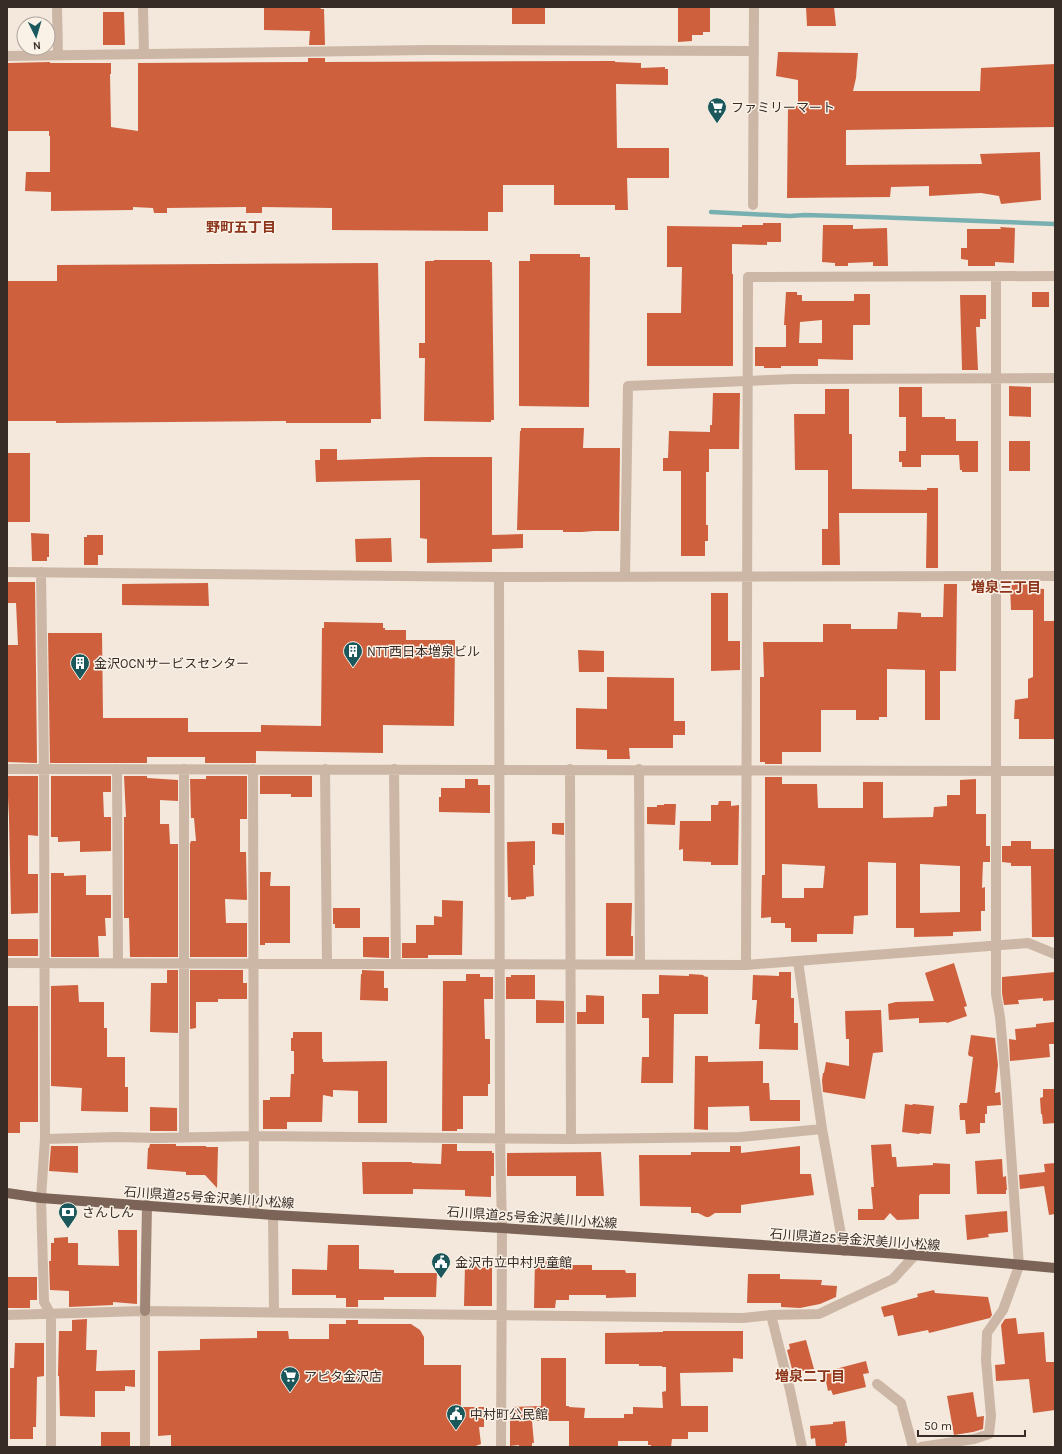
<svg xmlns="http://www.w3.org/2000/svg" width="1062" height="1454" font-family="Karla,'Noto Sans JP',sans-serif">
<rect width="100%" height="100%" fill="#f3e8db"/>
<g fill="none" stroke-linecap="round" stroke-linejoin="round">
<path stroke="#78b0b2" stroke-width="4.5" d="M711,212l79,4 15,-1 68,2 182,7"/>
</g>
<path fill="#ce603e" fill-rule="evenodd" d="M264,7h56l1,2h3l1,36h-16l1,-14 -46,-1z
M512,7h33v17h-33z
M710,7v25h-7v3h-11v6l-14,1v-34z
M806,7h28l2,19h-29z
M103,12h21l1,33h-22z
M778,52l80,1 -2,25 -3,13h127l1,-23 74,-4v63l-209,3v35l136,-1 -2,-10 60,-2 1,48 -40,4 -2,-8 -18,-3 -52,3v-10l-38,1 -1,10 -103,1 1,-91 10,-1v-26l-22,-4z
M308,58h17v4l290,-1v1l26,1v5l24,-1v2h3v16l-52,-1 1,64h52v30h-42l1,32h-13v-5h-61v-20h-51v27h-15v19l-156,-1v-22l-70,-1v6h-16v-6l-79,1v5h-13l-1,-5 -20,-1v3l-82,1v-19l-26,-1 1,-19h24v-36h-1v-5h-42v-68l43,-1v1h61v11h-1l1,53 27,4v-68l170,-1z
M763,223h18v19h-14v3l-35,-1v30h1v92h-86v-53h34l1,-46h-15v-41l75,1v-2h21z
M823,225h30v4l34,-1 1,38h-15v-4l-25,1v3h-13v-3l-13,-1z
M1000,227l15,1 -1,35 -19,-1v4h-27v-6l-7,-1v-11h6v-19h34z
M530,254h50v3h10l-1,150 -70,-1v-145h11z
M434,260h56v2h2l2,158h-3v2l-67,-1 1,-63h-6v-15h6v-81l1,-1h8z
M378,263l3,156h-10v4h-85v-2l-230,2v-2h-49v-140h50v-16z
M786,292h11v3h5v6h52v-7h16v31h-17v35l-35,-1v7h-37v2h-17v-2h-9v-19h31v-22h-2zM822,320v23h-23l1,-21z
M1032,292h17v15h-17z
M960,295h26v24h-6v8h-4l2,43h-16z
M1009,386l22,1v30l-22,-1z
M899,387h23v30h23v2h11v22h22v31h-16v-2h-2l-1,-15h-38v12h-19v-5h-3v-11h7v-34h-7z
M825,389h24v45h3v55l75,1v-2h11v80h-12l1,-55h-88l1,52h-18v-36h6v-59h-33l-1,-56h31z
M713,393h27l-1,56h-30v23h-3v53h2v16h-3v15h-24v-85h-18v-13h5l1,-27 41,1v-7h2z
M521,428h63l-1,20h37l-1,83h-25l-12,1h-19v-2h-46l3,-99h1z
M1009,441h21v30h-21z
M320,449h17v11l90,-3h65v78l31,-1v14l-31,1v13l-65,1v-24l-7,-1v-58l-104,2 -1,-22h5z
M7,453h23v69h-23z
M31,533l18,1v23h-2v4h-15z
M87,535h16v20h-5v10h-14v-28h3z
M391,538l1,24h-36l-1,-23z
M7,582h28l2,181 -30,-1v-52h1v-18l-1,-47h11l-2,-42h-9z
M208,583l1,23 -87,-1v-21z
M944,584h13l-1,87h-16v49h-15v-50l-38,-1v48h-8v3h-23v-10h-35v42h-39v12h-17v-2h-5v-85h4l-1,-35h60v-18h28v5h46l1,-17 23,1v4h22z
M1015,584h16v4l13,1v32h11v118h-36v-20h-5l1,-19 13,-2v-19l5,-2v-67h-22l-1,-25h5z
M711,593h17v48h12v29l-29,1z
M324,622l59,1v5h2v2h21v10h49l-1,86 -71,-1v28l-127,-2v12h-51v-6h-58v6h-97l-2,-130h54l1,85h85v14h73v-7l60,1 1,-98h2z
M578,650l26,1v21h-25z
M607,677l67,1v43h11v14h-12v13h-44l1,11h-23v-9l-31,-1v-41l31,1z
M7,776h31v60l-10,-1v39h10v39l-27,1 -2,-96z
M51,776h60v16h-8l1,25h7v34l-31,1v-11l-22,1v-5h-7z
M124,776h23v2l31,2v21l-18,-1v24h9l1,20h8v113h-48l-1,-39h-5v-101h2z
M206,776h41v43h-7v33h6l1,48 -22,-1 1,24h21v34h-57v-113l1,-3h5l-2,-23h-3l-1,-39h16z
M260,776h52v21h-21v-3h-31z
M765,777h17v7h35l1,24h45v-26h20v36l50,-1 1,-10 13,-1v-11h13v-15l16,-1v35h10v32h4v16h-7l-1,26 3,-1v24h-4v20l-28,1v4l-39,1v-9h-18v-65l-28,-1v53l-14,1 -1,18h-36v8h-26v-14h-6v-5h-14v-6l-10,1 1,-43h3zM782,864l43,2 -2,22h-19v10h-22zM920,864l40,2v46l-40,1z
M465,779h13v6h12v28l-51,-1v-15h2v-9h24z
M719,801h12v5l8,-1 -1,60h-27v-3l-28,-1v-12l-4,1 1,-29h31v-16h7z
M664,804h12l-1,21 -28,-1v-17h10v-2h7z
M552,823h12v12l-12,-1z
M535,841v24h-2l1,31 -8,1v2l-15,1v-3h-3l-1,-55z
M1011,841h20v8h24v88h-23l-1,-71h-20v-3l-9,-1v-16h9z
M260,872h11l-1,14h20v57h-25v2h-5z
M51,873h13v3l22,-1v20h25v23h-6l1,18h-8l1,21h-48z
M442,900l21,1 -1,54h-34v3h-26v-15h14v-18h18v-9l8,1z
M606,903h26l-1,33h2v20h-27z
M333,908h27v20h-25v-4h-2z
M363,937h26v21l-26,-1z
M7,939h31v17h-31z
M954,963l13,43 -3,1 3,9 -20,7 -1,-1 -27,1v-5l-30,2 -1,-16 8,-2 38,-1 -9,-28z
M167,970h11v63l-28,-1 1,-49h16z
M190,970h53v13h4v16h-29v3h-22v26l-6,1z
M362,970l22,1v17h4v13l-28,-1 1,-26h1z
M779,972h12v26h3v25h4v27l-39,-1 1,-25h-5l2,-24h-5l1,-25 26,1z
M1055,972v28l-12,1v-3l-25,2 1,4 -15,1 -2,-12v-16z
M466,974h14v3h13v22h-9l1,40h5v45h-2v12h-25v33h-6v2h-15l1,-150h23z
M689,974l15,1 -1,1 5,1v37h-34l-1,69h-32l1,-26h7v-39h-7v-24h17v-19l30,1z
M511,975h24v24h-29v-22h5z
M78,985l1,17h25v26h3v29h18v30h3v25l-47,-1 1,-23 -31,-2v-100z
M586,995l18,1v28h-27v-12h9z
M536,1000l28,1v22h-28z
M7,1006h31v116h-18v11h-13z
M881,1010l2,42 -10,1 -8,46 -42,-7 -1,-12 1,-7h1l2,-11 23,4v-27h-3l-1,-28z
M1054,1022l1,22h-6l1,13 -40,4 -1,-22 7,1 -1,-11 21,-2v-3z
M293,1032h29v27h1v3l64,-1v62h-29v-32l-25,-1v7l-10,-2 -1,27h-35v7h-24v-29h7v-3h20l1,-23h3v-23h-3v-13h2z
M971,1035l24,3 3,27 -3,28 5,-1 1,13 -14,1v8h-2v9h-5v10l-14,1 -1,-14h-5l-1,-15h1v-2h7l6,-46 -4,-1 -1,-2z
M695,1056h13v6l55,-1v22h6l1,17h30v21h-50l-1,-15 -41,1v23l-14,-1z
M1043,1089h12v34l-12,1 -1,-10h-1l-1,-16 3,-1z
M905,1104l7,1 1,-1 21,2 -3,28 -11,-1 -1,1 -17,-2z
M150,1107l27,1v23h-27z
M150,1144h26v2h30v1h12l-1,41 -12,-13h-19v-3l-39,-3 1,-21h1z
M442,1144h15v7h35v2h2v23h-3v21l-26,-1v-6l-52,-1v5h-50l-1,-32h50v1l29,1z
M891,1144l1,13h4l1,10 36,-2v-2l17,1v30h-30l-1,2v23l-22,1 -7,-7 -6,7h-26v-11h15l-2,-22h3l-3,-42z
M51,1146h27v27l-29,-2z
M730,1146h11v7l59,-7v28h11l3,21 -73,10v8h-26l-6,4h-3l-8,-4h-7v-6l-51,-1 -1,-51h52v-3h39z
M601,1152l3,44h-28v-20h-69v-23z
M1002,1159l1,18 3,-1 1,14h-1v4h-29l-2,-33z
M1055,1163v51l-6,1 -5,-29 -24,3 -1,-14 26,-3 -1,-8z
M1007,1211l1,21 -20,2 1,3 -22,3 -2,-25z
M118,1230h19v74l-24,-2v3l-44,2v-16l-19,-1 -1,-29h2v-18h3v-5l14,-1v6h10v22l41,1z
M328,1245h31v24l35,1v3h43l-1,24h-52v3h-26v7h-12v-9h-10v-3h-44v-26l35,1z
M535,1260l34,1v4h23v5h33l1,3h10v24l-30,1v-3h-37v5h-13l-1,8h-21z
M465,1266l27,1v39h-28z
M748,1274h32v5l42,1 -1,5 16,1 -1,11 -16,7 -20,4 -19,-1v-4h-34z
M7,1277h30v23h-7v8h-23z
M934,1290l1,3 53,4 4,18 -2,3 -61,15 -1,-3 -30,6 -5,-21 -9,2 -3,-10 37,-10 -1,-3z
M1016,1318l2,16 26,-2 2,30h9v48l-22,3 -4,-34 -33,2 -1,-16 10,-1 -4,-39 4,-6z
M87,1319l-1,31h11l-1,21 39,-1v17l-10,-1v5h-30v26l-35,-1 -1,-40h-1l1,-45h13v-11z
M346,1320h12v4h53l9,6 4,7v28h37v42h23v20h-5l2,17 -8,3h-302v-12l-13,1v-85l42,-1v-11l57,-1v-7h31l1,8h40v-15h17z
M663,1331h80v28l-10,-1v14l-53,1 1,33h27v26h-20v7h-16l-1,8h-20v-2h-3v-4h-30v6h-49v-26h-37l2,22h-2v4h-13v-2l-9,1v-30h2v-9l29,-1v-48h25v48h3v1l16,1 -1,10h40v-4h9v-7l30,1 -1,-16 4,-1v-24h-4v-1h-23v-2h-34v-31l58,-1z
M806,1340l8,29 -21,4 -6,-23 3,-1 -1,-5z
M15,1343h29v33l-7,1 -1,50h-3v12h-23v-71h4z
M866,1361l3,12 -6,1 3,13 -33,8 -2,-5 -3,1 -4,-19z
M973,1392l4,25 7,-1 -1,13 -10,3 -19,3 -7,-39z
M845,1421l2,22h-2v4h-29l-1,-9 -4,1 -1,-13 23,-2v-2z
M101,1432h29v15h-29z"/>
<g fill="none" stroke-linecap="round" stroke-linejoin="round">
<path stroke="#ccb7a6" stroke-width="10" d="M57,7l1,48
M143,7l1,47
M7,56l419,-6 328,1
M753,205l1,-198
M7,572l492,5 556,-1
M41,572l3,197 1,370 -4,59 3,104 7,13v132
M499,577l1,561 2,90 -1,219
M625,577l3,-191 166,-7 261,-1
M7,769l1048,2
M117,769l1,194
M253,769l1,444
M325,769l2,195
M394,769l2,195
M570,769l1,370
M639,769l1,196
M798,961l24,168 22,122
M7,963l739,2 282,-22 27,11
M746,965l2,-688 307,-1
M184,1137v-368
M45,1139l72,-2 40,1 97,-2 317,3 169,-2 82,-8
M273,1215l1,97
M145,1311v136
M7,1315l138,-4 598,7 28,-3 48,-1 74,-35 22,-24
M771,1315l19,75 12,57
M877,1384l24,19 12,44
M921,1447l53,-8 15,-5 2,-18 -5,-56 1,-27 16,-23 16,-44 -13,-183 -6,-66 -4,-23v-718"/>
<path stroke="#a08677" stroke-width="10" d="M145,1311l2,-106"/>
<path stroke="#7b6357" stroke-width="10" d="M7,1193l34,5 232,17 229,13 413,27 140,13"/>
</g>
<defs>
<symbol id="supermarket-pin" viewBox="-11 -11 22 30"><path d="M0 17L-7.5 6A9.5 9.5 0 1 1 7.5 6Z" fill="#1a585c" stroke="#fbf2e7"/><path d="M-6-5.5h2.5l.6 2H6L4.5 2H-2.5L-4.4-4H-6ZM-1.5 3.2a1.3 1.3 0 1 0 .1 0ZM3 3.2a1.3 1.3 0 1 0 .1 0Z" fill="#fff"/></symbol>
<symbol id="building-pin" viewBox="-11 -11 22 30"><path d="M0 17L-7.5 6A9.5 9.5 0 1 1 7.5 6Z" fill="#1a585c" stroke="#fbf2e7"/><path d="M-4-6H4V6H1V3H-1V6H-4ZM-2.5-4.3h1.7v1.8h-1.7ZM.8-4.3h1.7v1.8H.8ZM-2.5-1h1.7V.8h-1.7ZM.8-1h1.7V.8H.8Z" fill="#fff"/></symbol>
<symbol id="bank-pin" viewBox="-11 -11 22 30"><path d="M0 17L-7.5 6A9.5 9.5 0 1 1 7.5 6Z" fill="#1a585c" stroke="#fbf2e7"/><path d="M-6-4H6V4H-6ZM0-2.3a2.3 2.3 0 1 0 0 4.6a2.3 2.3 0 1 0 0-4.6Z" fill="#fff"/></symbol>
<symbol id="civic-pin" viewBox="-11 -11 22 30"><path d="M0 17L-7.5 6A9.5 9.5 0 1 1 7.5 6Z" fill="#1a585c" stroke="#fbf2e7"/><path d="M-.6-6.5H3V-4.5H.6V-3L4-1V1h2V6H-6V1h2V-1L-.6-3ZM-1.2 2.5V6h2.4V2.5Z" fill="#fff"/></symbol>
</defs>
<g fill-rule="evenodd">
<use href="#supermarket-pin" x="706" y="96" width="22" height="30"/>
<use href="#building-pin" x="342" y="640" width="22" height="30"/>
<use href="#building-pin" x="69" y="652" width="22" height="30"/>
<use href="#bank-pin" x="57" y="1201" width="22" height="30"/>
<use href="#civic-pin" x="430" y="1251" width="22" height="30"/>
<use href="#supermarket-pin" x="279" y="1365" width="22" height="30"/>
<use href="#civic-pin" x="445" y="1403" width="22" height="30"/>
</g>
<g text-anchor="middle" stroke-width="3" stroke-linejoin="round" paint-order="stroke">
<g font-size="13" fill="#382c27" stroke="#fbf2e7" text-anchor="start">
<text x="731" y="112">ファミリーマート</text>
<text x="367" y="656">NTT西日本増泉ビル</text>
<text x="94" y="668">金沢OCNサービスセンター</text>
<text x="82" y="1217">さんしん</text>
<text x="455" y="1267">金沢市立中村児童館</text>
<text x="304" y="1381">アピタ金沢店</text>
<text x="470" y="1419">中村町公民館</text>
</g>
<g font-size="13" fill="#382c27" stroke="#fbf2e7">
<text transform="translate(209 1197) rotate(4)" y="5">石川県道25号金沢美川小松線</text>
<text transform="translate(532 1217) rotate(4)" y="5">石川県道25号金沢美川小松線</text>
<text transform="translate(855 1239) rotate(4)" y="5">石川県道25号金沢美川小松線</text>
</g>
<g font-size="14" font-weight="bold" fill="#8c351b" stroke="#fbf2e7">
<text x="241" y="232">野町五丁目</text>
<text x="1006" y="592">増泉三丁目</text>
<text x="810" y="1381">増泉二丁目</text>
</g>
</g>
<rect width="1062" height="1454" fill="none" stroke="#382c27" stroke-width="16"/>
<g transform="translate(36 36) rotate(175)"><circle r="19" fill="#fbf2e7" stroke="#ada39a"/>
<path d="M0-3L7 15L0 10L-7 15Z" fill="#1a585c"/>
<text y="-6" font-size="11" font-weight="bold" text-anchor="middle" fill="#382c27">N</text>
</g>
<path d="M918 1430v6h107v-6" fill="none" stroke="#382c27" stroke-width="2"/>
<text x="924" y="1430" font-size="12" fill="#382c27" stroke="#fbf2e7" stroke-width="3" paint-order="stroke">50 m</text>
</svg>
